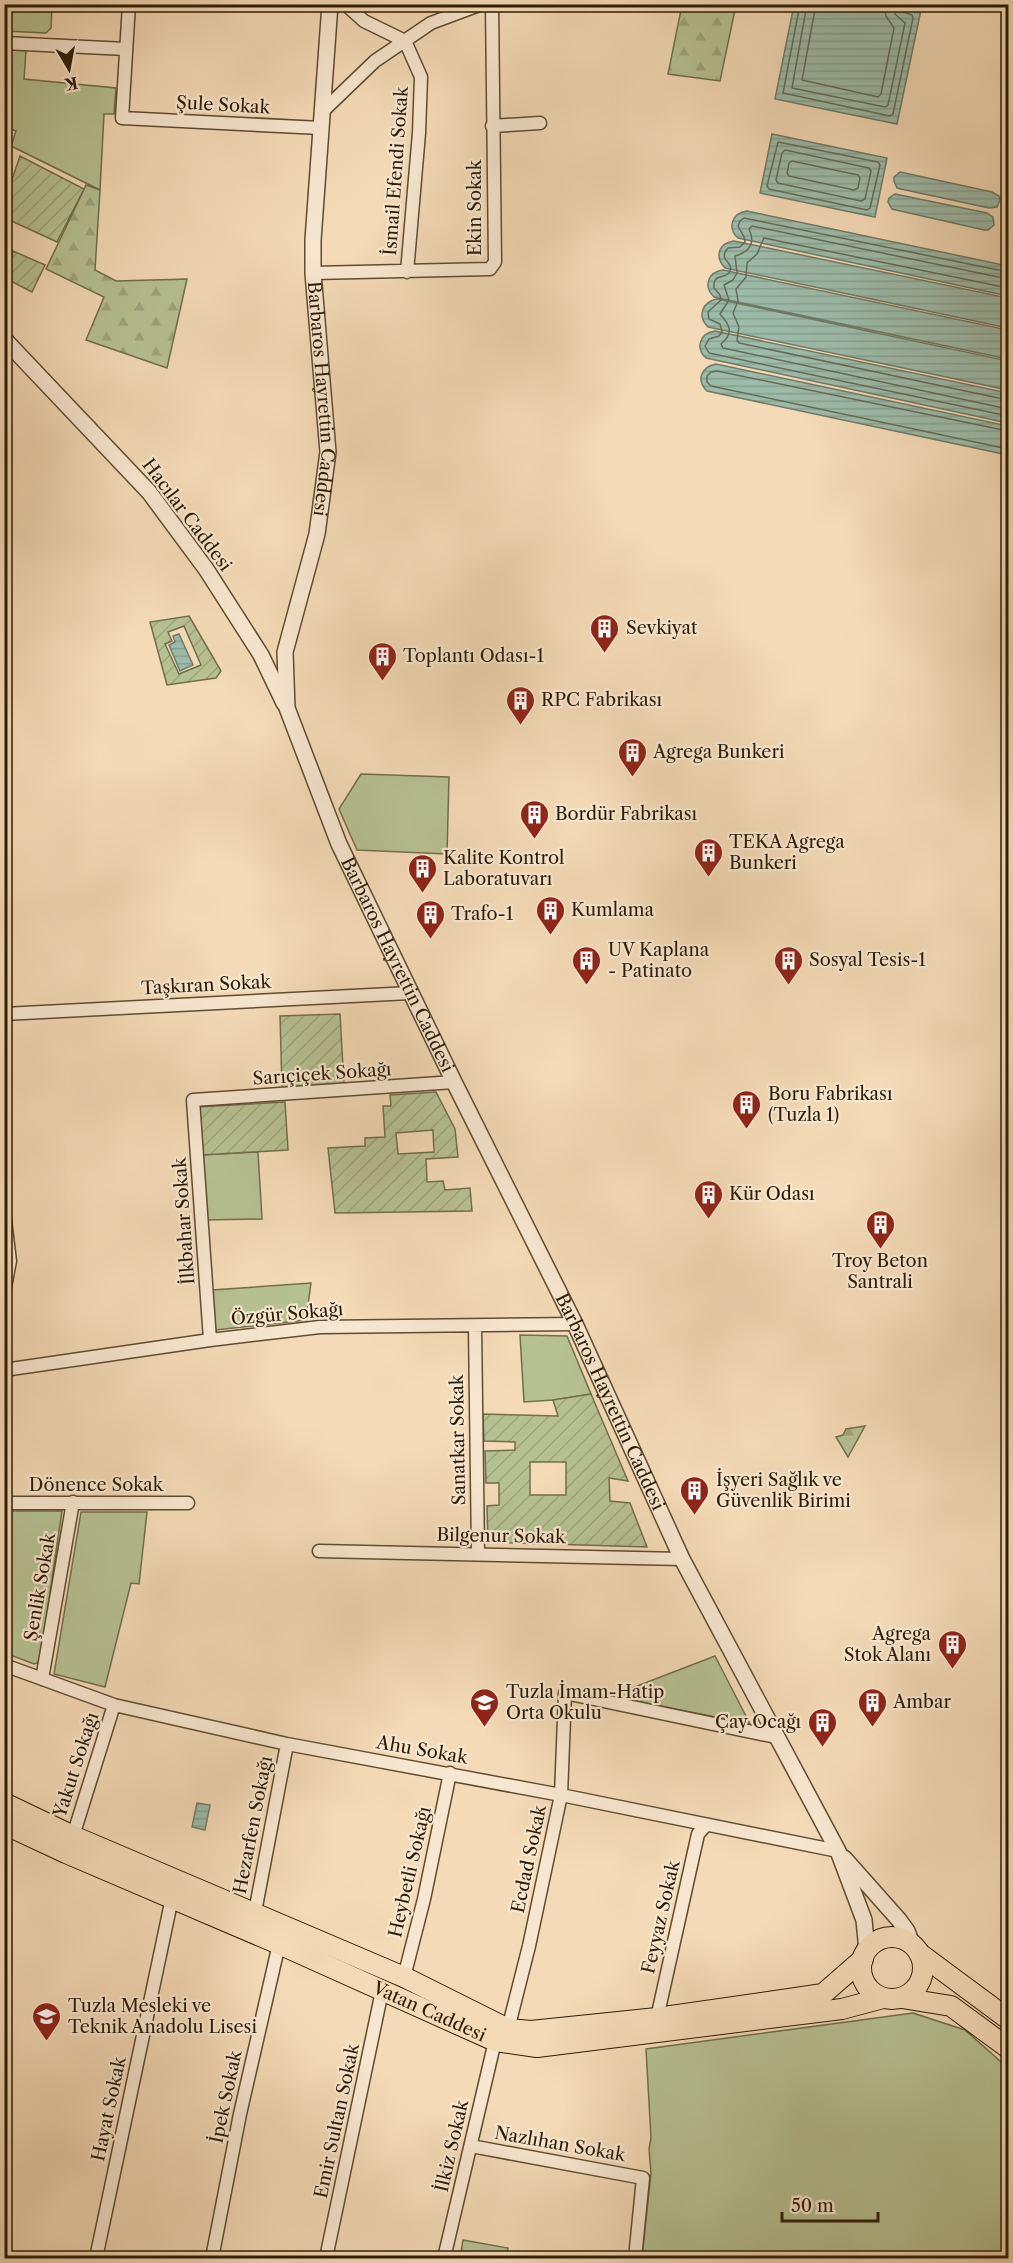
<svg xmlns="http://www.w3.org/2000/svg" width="1013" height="2263" font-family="'Libre Caslon Text',serif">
<defs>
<pattern id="forest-firs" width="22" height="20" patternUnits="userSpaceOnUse" patternTransform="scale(1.5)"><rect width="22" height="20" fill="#b6c192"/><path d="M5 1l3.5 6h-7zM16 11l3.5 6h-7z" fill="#9da57c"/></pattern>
<pattern id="garden-furrows" width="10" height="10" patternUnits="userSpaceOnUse" patternTransform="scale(1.5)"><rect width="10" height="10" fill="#b6c192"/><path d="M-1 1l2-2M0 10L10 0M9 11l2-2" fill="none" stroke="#9da57c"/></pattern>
<pattern id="water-rules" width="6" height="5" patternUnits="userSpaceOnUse" patternTransform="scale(1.5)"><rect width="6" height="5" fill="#9dbba9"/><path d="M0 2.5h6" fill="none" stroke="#87a090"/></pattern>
</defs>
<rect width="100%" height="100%" fill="#f4dab6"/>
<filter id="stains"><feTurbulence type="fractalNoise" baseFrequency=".00333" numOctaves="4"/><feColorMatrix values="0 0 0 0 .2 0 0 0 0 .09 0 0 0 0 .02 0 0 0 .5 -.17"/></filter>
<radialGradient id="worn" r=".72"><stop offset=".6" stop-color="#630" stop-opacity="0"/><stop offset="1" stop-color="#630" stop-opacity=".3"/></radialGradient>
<path fill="#b6c192" stroke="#716e4c" stroke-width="1.5" d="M4,5h48l-1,23 -5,5 -41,-2z
M4,48l22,3 -2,28 92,9 -2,26h-10l-4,76 -89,-44 5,-15 -11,-4z
M361,774l88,3 -2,77 -90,-4 -18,-41z
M258,1152l4,67 -56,1 -5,-65z
M311,1283l-5,37 -90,10 -1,-3 -3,-37z
M520,1335l47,1 24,58 -38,6 -29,2z
M4,1511h58l-22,151 -6,2 -29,-11z
M81,1512h66l-8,72 -8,-1 -26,104 -51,-13z
M715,1656l35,68 -139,-28z
M913,2013l52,17 43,38v190h-366l9,-85 -2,-24 2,-11 -5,-89z
M463,2240l45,8 -2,10h-46z"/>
<path fill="url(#forest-firs)" stroke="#716e4c" stroke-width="1.5" d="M682,5h54l-16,76 -52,-7z
M86,185l14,5 -5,80 21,11 71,-2 -20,89 -81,-28 18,-43 -58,-28z
M865,1426l-17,31 -12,-20 7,-2 3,-6z"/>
<path fill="url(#garden-furrows)" stroke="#716e4c" stroke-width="1.5" fill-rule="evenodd" d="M20,156l64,33 -27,53 -52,-24v-18z
M13,251l32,14 -13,27 -27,-14z
M189,616l32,55 -5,7 -49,7 -17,-63zM184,626l17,39 -22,9 -14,-30 7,-3 -4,-9z
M340,1014l4,71 -62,3 -2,-72z
M436,1092l19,37 3,28 -32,2 1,23 16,-1 2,9 25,-2 2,23 -137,2 -7,-65 37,-2v-8l20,-1 -2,-31h8l-1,-11zM433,1130l1,22 -36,2 -2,-21z
M285,1102l3,48 -87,5 -3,-48z
M591,1394l37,87 -19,-3 1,23 20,2 17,44 -159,-5 -1,-36 12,-1v-22h-13l-1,-32 30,-1v-8l-31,-1 -1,-27 75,2 -5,-16zM530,1462h36v33h-36z"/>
<path fill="url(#water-rules)" stroke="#707b67" stroke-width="1.5" d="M893,5l28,5 -24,114 -122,-25 19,-94z
M772,134l115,24 -12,59 -115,-24z
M900,172l92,20 7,4 1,4 -3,7 -8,1 -88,-19 -4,-1 -3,-7v-4z
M895,194l92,19 6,4 1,8 -6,5h-4l-88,-20 -4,-1 -4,-7 1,-4z
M747,211l261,55v30l-270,-58c-11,-10 -6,-25 9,-27z
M734,241l274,57v30l-283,-60c-11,-12 -6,-25 9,-27z
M723,270l285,60v29l-294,-62c-11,-11 -6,-25 9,-27z
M717,299l291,62v29l-300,-63c-11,-11 -6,-25 9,-28z
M715,331l293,62v30l-302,-65c-11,-10 -6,-25 9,-27z
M716,364l292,62v29l-301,-64c-11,-11 -6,-24 9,-27z
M179,634l14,31 -13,6 -11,-26 6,-3 -2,-6z
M197,1803l13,2 -5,25 -13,-3z"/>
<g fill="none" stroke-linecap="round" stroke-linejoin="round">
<path stroke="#646c57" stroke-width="1.5" d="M800,4l-17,89 107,23 3,-2 20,-96 -1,-3 -9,-3 -3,-8
M807,4l-15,84 93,19 3,-2 17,-82 -10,-9 -2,-10
M816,4l-14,76 76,17 3,-3 13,-66 -8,-12 -2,-12
M778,142l100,20 2,3 -10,43 -3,2 -98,-21 -2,-3z
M785,150l84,18 2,3 -6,28 -4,2 -83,-18 -2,-3 6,-27z
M792,161l66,14 2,3 -2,10 -4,2 -65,-14 -2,-3 2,-10z
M1008,272l-264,-54 -4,3 -2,5 6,11 1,5 -5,5 -12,1c-11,13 6,13 2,23 -4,10 -17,0 -16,17l6,7 1,5 -13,12 1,7 11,5 2,8 -3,4 -10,3 -4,7 4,7 299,63
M1008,279l-256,-53 -3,3c7,15 0,23 -14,27l2,17 -4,7 -9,5 5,15 -9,14c10,11 14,19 1,30l2,4 285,61
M1008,288l-244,-50 -7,16 -10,9 -1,14 -10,12 2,12 -5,12 6,14 -2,13 2,3 269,57
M1008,431l-291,-60 -6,1 -4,4v6l4,4 297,63"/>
<defs>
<path id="minor" d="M129,4l-7,114 199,10
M345,4l19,17 41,20 16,36 -2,56 -12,139
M4,43l122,6
M323,111l52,-50 56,-38 51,-19
M492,126l48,-3
M313,273l177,-4 5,-7 -3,-258
M4,1014l406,-21
M4,1212l6,49 -6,31
M475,1326l3,228
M210,1340l-17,-240 261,-18
M4,1370l206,-30 110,-13 255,-3
M4,1503h184
M319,1551l363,8
M4,1665l110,40 173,39 274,51 277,56
M42,1679l31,-177
M73,1836l41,-131
M255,1912l32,-168
M404,1977l20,-78 26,-126
M657,2018l41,-184 8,-9
M508,2029l21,-83 32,-151 4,-102 211,44
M471,2146l172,32 -8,80
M96,2258l76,-360
M212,2258l28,-144 39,-170
M326,2258l56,-267
M444,2258l51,-217"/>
<g id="tertiary">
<path id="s1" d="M330,4l-17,236v33l15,179 -11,82 -32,118 2,56 52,136 115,238 121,242 107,235 156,292 26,69 3,31"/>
<path d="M4,339l145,153 57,77 55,86 23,48"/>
<path d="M844,1858l55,62 8,11 5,13"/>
</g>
<g id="primary">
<path d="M4,1803l69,33 331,141 104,52 23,2 126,-13 166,-24 40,-35"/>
<path id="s2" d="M4,1824l62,29 213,91 216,97 42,6 305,-38 41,-11"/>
<circle cx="892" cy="1968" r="31"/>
<path d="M919,1953l89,66"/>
<path d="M902,1998l49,8 57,42"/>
</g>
</defs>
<use href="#minor" stroke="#5e4c31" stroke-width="15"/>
<use href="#tertiary" stroke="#5e4c31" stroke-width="18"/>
<use href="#primary" stroke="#2c1c05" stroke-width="22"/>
<use href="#minor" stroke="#f8e7d0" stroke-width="12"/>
<use href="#tertiary" stroke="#f8e7d0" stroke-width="15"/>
<use href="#primary" stroke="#f4dab6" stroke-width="20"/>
</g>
<defs>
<symbol id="building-pin" viewBox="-11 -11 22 30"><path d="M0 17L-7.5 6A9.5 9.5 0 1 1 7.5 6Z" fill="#8f2418" stroke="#f8e7d0"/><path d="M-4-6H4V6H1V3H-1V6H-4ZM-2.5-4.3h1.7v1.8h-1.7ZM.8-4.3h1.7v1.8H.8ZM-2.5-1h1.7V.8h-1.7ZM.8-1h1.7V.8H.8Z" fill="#fff"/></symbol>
<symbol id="school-pin" viewBox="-11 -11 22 30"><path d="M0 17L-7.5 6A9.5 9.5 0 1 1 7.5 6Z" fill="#8f2418" stroke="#f8e7d0"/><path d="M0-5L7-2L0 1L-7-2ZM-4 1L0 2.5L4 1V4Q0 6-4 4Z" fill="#fff"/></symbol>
</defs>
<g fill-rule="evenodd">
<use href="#building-pin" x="588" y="612" width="33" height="45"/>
<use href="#building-pin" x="366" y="640" width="33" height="45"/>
<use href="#building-pin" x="504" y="684" width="33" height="45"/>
<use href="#building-pin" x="616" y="736" width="33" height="45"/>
<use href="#building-pin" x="518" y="798" width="33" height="45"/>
<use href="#building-pin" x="692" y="836" width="33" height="45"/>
<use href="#building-pin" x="406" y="852" width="33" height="45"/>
<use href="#building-pin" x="534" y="894" width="33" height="45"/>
<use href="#building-pin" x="414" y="898" width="33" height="45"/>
<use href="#building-pin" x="570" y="944" width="33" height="45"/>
<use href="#building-pin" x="772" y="944" width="33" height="45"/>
<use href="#building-pin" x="730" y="1088" width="33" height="45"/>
<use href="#building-pin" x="692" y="1178" width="33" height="45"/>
<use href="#building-pin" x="864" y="1208" width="33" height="45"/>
<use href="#building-pin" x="678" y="1474" width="33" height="45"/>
<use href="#building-pin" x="936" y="1628" width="33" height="45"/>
<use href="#school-pin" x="468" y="1686" width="33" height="45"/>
<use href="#building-pin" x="856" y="1686" width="33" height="45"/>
<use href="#building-pin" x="806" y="1706" width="33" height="45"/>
<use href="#school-pin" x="30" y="2000" width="33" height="45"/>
</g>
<g text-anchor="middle" stroke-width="4.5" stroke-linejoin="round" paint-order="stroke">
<g font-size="18" fill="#2c1c05" stroke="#f8e7d0">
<text transform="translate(223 105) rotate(3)" y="6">Şule Sokak</text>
<text transform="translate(396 171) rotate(-86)" y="6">İsmail Efendi Sokak</text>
<text transform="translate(475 208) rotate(-90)" y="6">Ekin Sokak</text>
<text dy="6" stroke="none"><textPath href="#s1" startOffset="396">Barbaros Hayrettin Caddesi</textPath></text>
<text transform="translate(187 515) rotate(53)" y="6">Hacılar Caddesi</text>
<text dy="6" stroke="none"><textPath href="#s1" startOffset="990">Barbaros Hayrettin Caddesi</textPath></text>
<text transform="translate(206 985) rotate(-3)" y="6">Taşkıran Sokak</text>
<text transform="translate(322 1074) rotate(-4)" y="6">Sarıçiçek Sokağı</text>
<text transform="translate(184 1221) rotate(-94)" y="6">İlkbahar Sokak</text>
<text transform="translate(287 1314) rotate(-5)" y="6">Özgür Sokağı</text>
<text dy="6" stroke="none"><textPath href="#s1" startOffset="1476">Barbaros Hayrettin Caddesi</textPath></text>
<text transform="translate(458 1440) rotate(-91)" y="6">Sanatkar Sokak</text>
<text x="96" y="1491">Dönence Sokak</text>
<text transform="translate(501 1536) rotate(1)" y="6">Bilgenur Sokak</text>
<text transform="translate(40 1587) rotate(-80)" y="6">Şenlik Sokak</text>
<text transform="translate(422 1750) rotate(10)" y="6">Ahu Sokak</text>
<text transform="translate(76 1765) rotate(-72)" y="6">Yakut Sokağı</text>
<text transform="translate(253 1825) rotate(-79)" y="6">Hezarfen Sokağı</text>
<text transform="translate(529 1859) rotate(-78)" y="6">Ecdad Sokak</text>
<text transform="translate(410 1872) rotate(-77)" y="6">Heybetli Sokağı</text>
<text transform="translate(661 1917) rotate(-77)" y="6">Feyyaz Sokak</text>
<text dy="6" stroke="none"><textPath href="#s2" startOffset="465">Vatan Caddesi</textPath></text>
<text transform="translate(226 2097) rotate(-78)" y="6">İpek Sokak</text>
<text transform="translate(109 2109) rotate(-78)" y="6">Hayat Sokak</text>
<text transform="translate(337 2121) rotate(-78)" y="6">Emir Sultan Sokak</text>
<text transform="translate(560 2144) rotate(10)" y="6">Nazlıhan Sokak</text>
<text transform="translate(452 2146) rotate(-77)" y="6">İlkiz Sokak</text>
</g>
<g font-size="18" fill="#2c1c05" stroke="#f8e7d0" text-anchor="start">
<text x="626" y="634">Sevkiyat</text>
<text x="403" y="662">Toplantı Odası-1</text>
<text x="541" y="706">RPC Fabrikası</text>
<text x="653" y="758">Agrega Bunkeri</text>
<text x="555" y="820">Bordür Fabrikası</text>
<text x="729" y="848">TEKA Agrega<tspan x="729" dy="21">Bunkeri</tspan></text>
<text x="443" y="864">Kalite Kontrol<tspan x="443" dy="21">Laboratuvarı</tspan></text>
<text x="571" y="916">Kumlama</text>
<text x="451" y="920">Trafo-1</text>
<text x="608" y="956">UV Kaplana<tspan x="608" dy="21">- Patinato</tspan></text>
<text x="809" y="966">Sosyal Tesis-1</text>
<text x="768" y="1100">Boru Fabrikası<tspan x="768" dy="21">(Tuzla 1)</tspan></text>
<text x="729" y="1200">Kür Odası</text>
<text x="880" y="1267" text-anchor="middle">Troy Beton<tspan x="880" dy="21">Santrali</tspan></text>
<text x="716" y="1486">İşyeri Sağlık ve<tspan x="716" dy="21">Güvenlik Birimi</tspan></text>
<text x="931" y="1640" text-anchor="end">Agrega<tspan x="931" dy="21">Stok Alanı</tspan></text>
<text x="506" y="1698">Tuzla İmam-Hatip<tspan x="506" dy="21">Orta Okulu</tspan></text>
<text x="893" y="1708">Ambar</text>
<text x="801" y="1728" text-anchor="end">Çay Ocağı</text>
<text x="68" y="2012">Tuzla Mesleki ve<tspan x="68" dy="21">Teknik Anadolu Lisesi</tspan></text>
</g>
</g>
<rect width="1013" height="2263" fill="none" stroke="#f4dab6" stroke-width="24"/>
<rect x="6" y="6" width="1001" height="2251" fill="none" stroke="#2c1c05" stroke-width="3"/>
<rect x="12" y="12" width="989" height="2239" fill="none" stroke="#2c1c05" stroke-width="1.5"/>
<g transform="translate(69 69) rotate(170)" stroke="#f8e7d0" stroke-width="4.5" paint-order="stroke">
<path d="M0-4.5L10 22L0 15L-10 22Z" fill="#2c1c05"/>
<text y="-9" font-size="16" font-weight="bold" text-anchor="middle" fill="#2c1c05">K</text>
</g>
<path d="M782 2212v9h96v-9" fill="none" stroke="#2c1c05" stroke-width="3"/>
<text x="791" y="2212" font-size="18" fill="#2c1c05" stroke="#f8e7d0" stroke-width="4.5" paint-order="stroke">50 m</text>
<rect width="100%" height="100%" filter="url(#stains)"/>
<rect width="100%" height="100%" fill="url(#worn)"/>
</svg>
